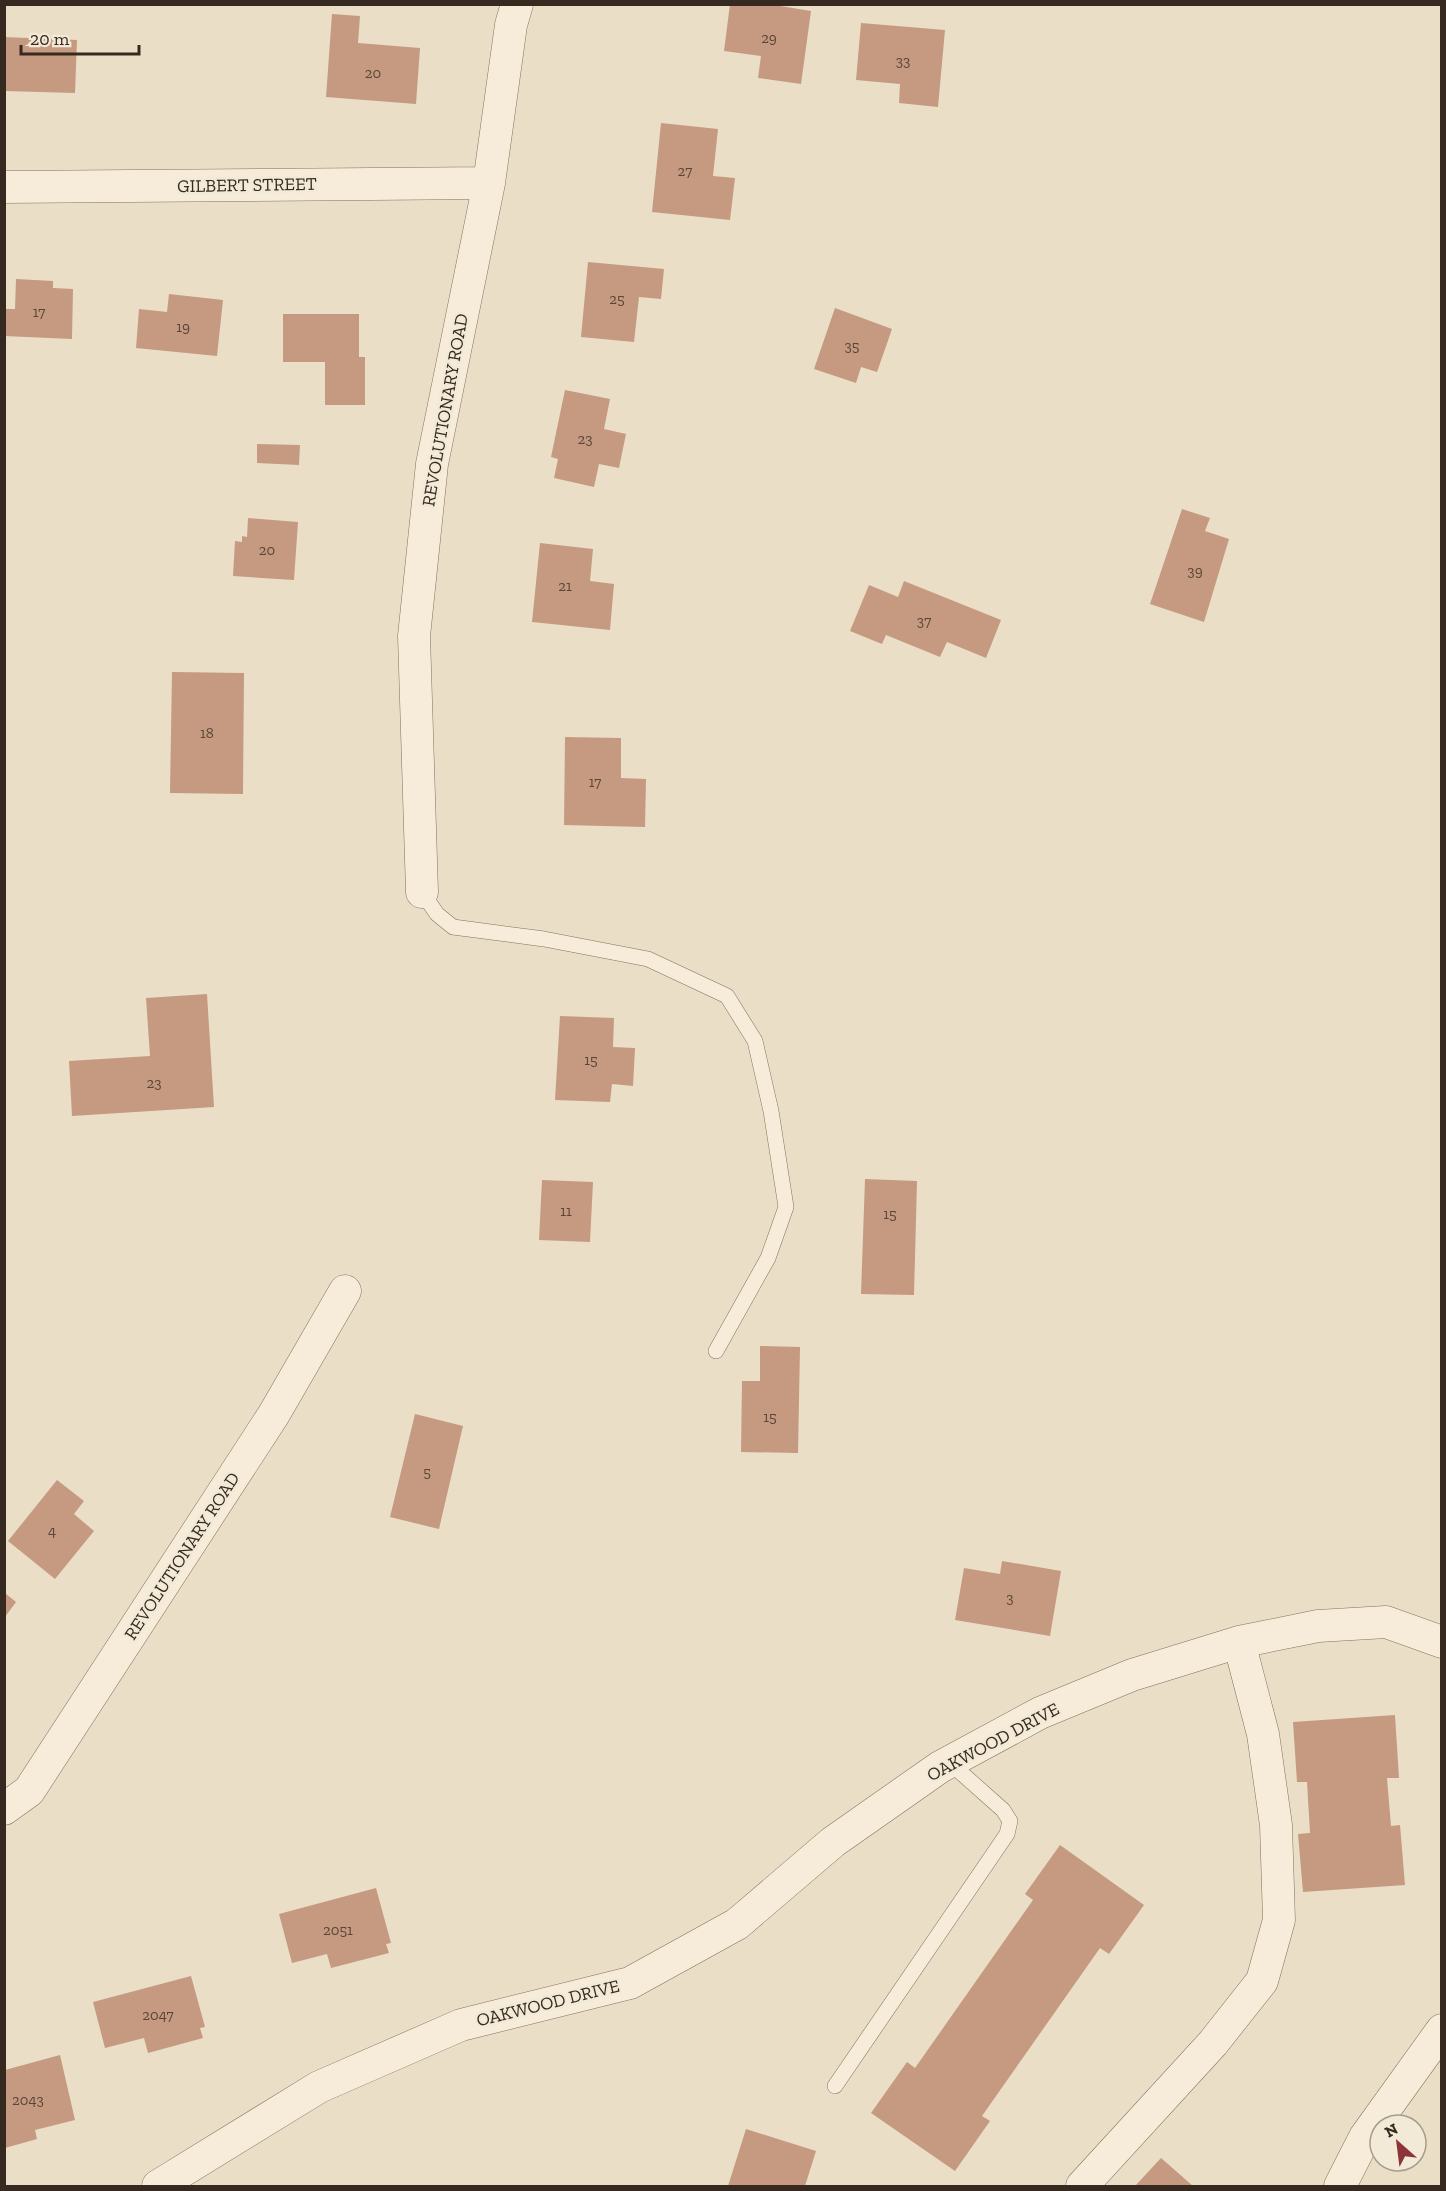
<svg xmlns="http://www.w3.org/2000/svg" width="1446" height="2191" font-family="'Zilla Slab',serif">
<rect width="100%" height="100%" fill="#eadec7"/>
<path fill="#c59a80" d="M730,4h38l43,7 -10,73 -43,-6 3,-22 -37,-5z
M332,14l28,2 -2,27 62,5 -4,56 -90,-7z
M861,23l84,7 -7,77 -39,-4 1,-19 -44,-4z
M4,37l73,3 -2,53 -71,-2z
M661,123l57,6 -5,47 22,2 -5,42 -78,-8z
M588,262l76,7 -3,30 -22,-2 -5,45 -53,-5z
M16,279l37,2v7l20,1 -1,50 -68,-3v-27h11z
M169,294l54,6 -6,56 -81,-8 3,-39 28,3z
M835,308l57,21 -15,43 -16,-5 -5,16 -42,-14z
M283,314h76v43h6v48h-40v-43h-42z
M565,390l45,9 -6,30 22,5 -7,34 -20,-4 -5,23 -40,-9 4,-19 -7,-2z
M257,444l43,1 -1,20 -42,-2z
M1182,509l28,9 -5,13 24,8 -25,83 -54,-18z
M248,518l50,4 -4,58 -61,-4 2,-35 7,1v-6l5,1z
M540,543l53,6 -3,32 24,3 -4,46 -78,-8z
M904,581l97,39 -15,38 -39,-16 -7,15 -54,-22 -4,9 -32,-13 19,-46 29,12z
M172,672l72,1 -1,121 -73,-1z
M565,737l56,1v40l25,1 -1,48 -81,-2z
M207,994l7,113 -142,9 -3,-55 81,-5 -4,-58z
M560,1016l54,2 -1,29 22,1 -2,38 -21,-2 -2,18 -55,-2z
M865,1179l52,2 -3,114 -53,-1z
M542,1180l51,2 -3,60 -51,-2z
M760,1346l40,1 -2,106 -57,-1 1,-71h18z
M415,1414l48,12 -24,103 -49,-12z
M57,1480l27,21 -10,13 20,17 -39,48 -47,-38z
M1002,1561l59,10 -11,65 -95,-16 9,-52 36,6z
M5,1593l11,9 -11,15z
M1395,1715l4,63h-12l4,48 9,-1 5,60 -102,7 -5,-58 12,-1 -3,-51h-10l-4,-60z
M1060,1845l84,60 -35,49 -9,-6 -118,168 8,5 -35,50 -84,-58 36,-51 8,6 118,-168 -8,-6z
M376,1888l15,55 -5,1 3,9 -58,15 -4,-14 -35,9 -13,-49z
M191,1976l14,51 -5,1 3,10 -55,15 -4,-15 -39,10 -12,-46z
M60,2055l15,65 -40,10 2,9 -32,9v-78z
M746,2129l70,22 -11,35h-77z
M1161,2158l32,28h-58z"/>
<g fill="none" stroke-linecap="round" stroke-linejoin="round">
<defs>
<path id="lane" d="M422,892l15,22 16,13 91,12 104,20 79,37 28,45 16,70 15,96 -18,51 -52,93
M835,2086l172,-252 3,-13 -7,-11 -54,-48"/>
<path id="street" d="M4,187l485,-4
M422,892l-8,-256 18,-172 57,-281 22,-158 6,-21
M4,1809l25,-18 245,-377 71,-123
M158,2186l161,-99 142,-62 169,-42 107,-59 96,-82 107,-75 100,-54 92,-38 107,-33 79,-16 68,-4 56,20
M1082,2186l131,-143 49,-62 17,-61 -3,-95 -13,-91 -24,-92
M1340,2186l25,-49 77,-107"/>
</defs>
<use href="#lane" stroke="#84705e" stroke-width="16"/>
<use href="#street" stroke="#84705e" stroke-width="33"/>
<use href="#lane" stroke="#f6ecd9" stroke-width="15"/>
<use href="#street" stroke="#f6ecd9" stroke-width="32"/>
</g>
<g text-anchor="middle" stroke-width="5" stroke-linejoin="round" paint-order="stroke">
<g font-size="15" fill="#5a4638">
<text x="769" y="43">29</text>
<text x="903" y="66">33</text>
<text x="373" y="78">20</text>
<text x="685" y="176">27</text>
<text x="617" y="304">25</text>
<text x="39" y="317">17</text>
<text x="183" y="332">19</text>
<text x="852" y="351">35</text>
<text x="585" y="444">23</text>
<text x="267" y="555">20</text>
<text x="1195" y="576">39</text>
<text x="565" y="591">21</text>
<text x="924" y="626">37</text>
<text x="207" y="738">18</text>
<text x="595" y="787">17</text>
<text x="591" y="1065">15</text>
<text x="154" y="1088">23</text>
<text x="566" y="1216">11</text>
<text x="890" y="1219">15</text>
<text x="770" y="1422">15</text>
<text x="427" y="1477">5</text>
<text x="52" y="1536">4</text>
<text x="1010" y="1603">3</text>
<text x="338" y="1935">2051</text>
<text x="158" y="2020">2047</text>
<text x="28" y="2105">2043</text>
</g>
<g font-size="18" fill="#362a20" stroke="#f2e9d6">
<text transform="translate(247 185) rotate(-1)" y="6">GILBERT STREET</text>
<text transform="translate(445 410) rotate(-80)" y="6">REVOLUTIONARY ROAD</text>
<text transform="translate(182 1556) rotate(-57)" y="6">REVOLUTIONARY ROAD</text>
<text transform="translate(993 1742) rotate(-28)" y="6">OAKWOOD DRIVE</text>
<text transform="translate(548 2003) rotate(-14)" y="6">OAKWOOD DRIVE</text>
</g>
</g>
<rect width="1446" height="2191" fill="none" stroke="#362a20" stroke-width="12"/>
<g transform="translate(1398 2143) rotate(332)"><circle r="28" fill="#f2e9d6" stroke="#a79d8d" stroke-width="1.5"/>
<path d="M0-4.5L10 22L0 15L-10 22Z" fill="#8d3438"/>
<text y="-9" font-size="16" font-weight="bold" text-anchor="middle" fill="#362a20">N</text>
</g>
<path d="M21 45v9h118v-9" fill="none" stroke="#362a20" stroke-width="3"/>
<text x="30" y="45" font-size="18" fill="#362a20" stroke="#f2e9d6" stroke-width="4.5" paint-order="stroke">20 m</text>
</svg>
